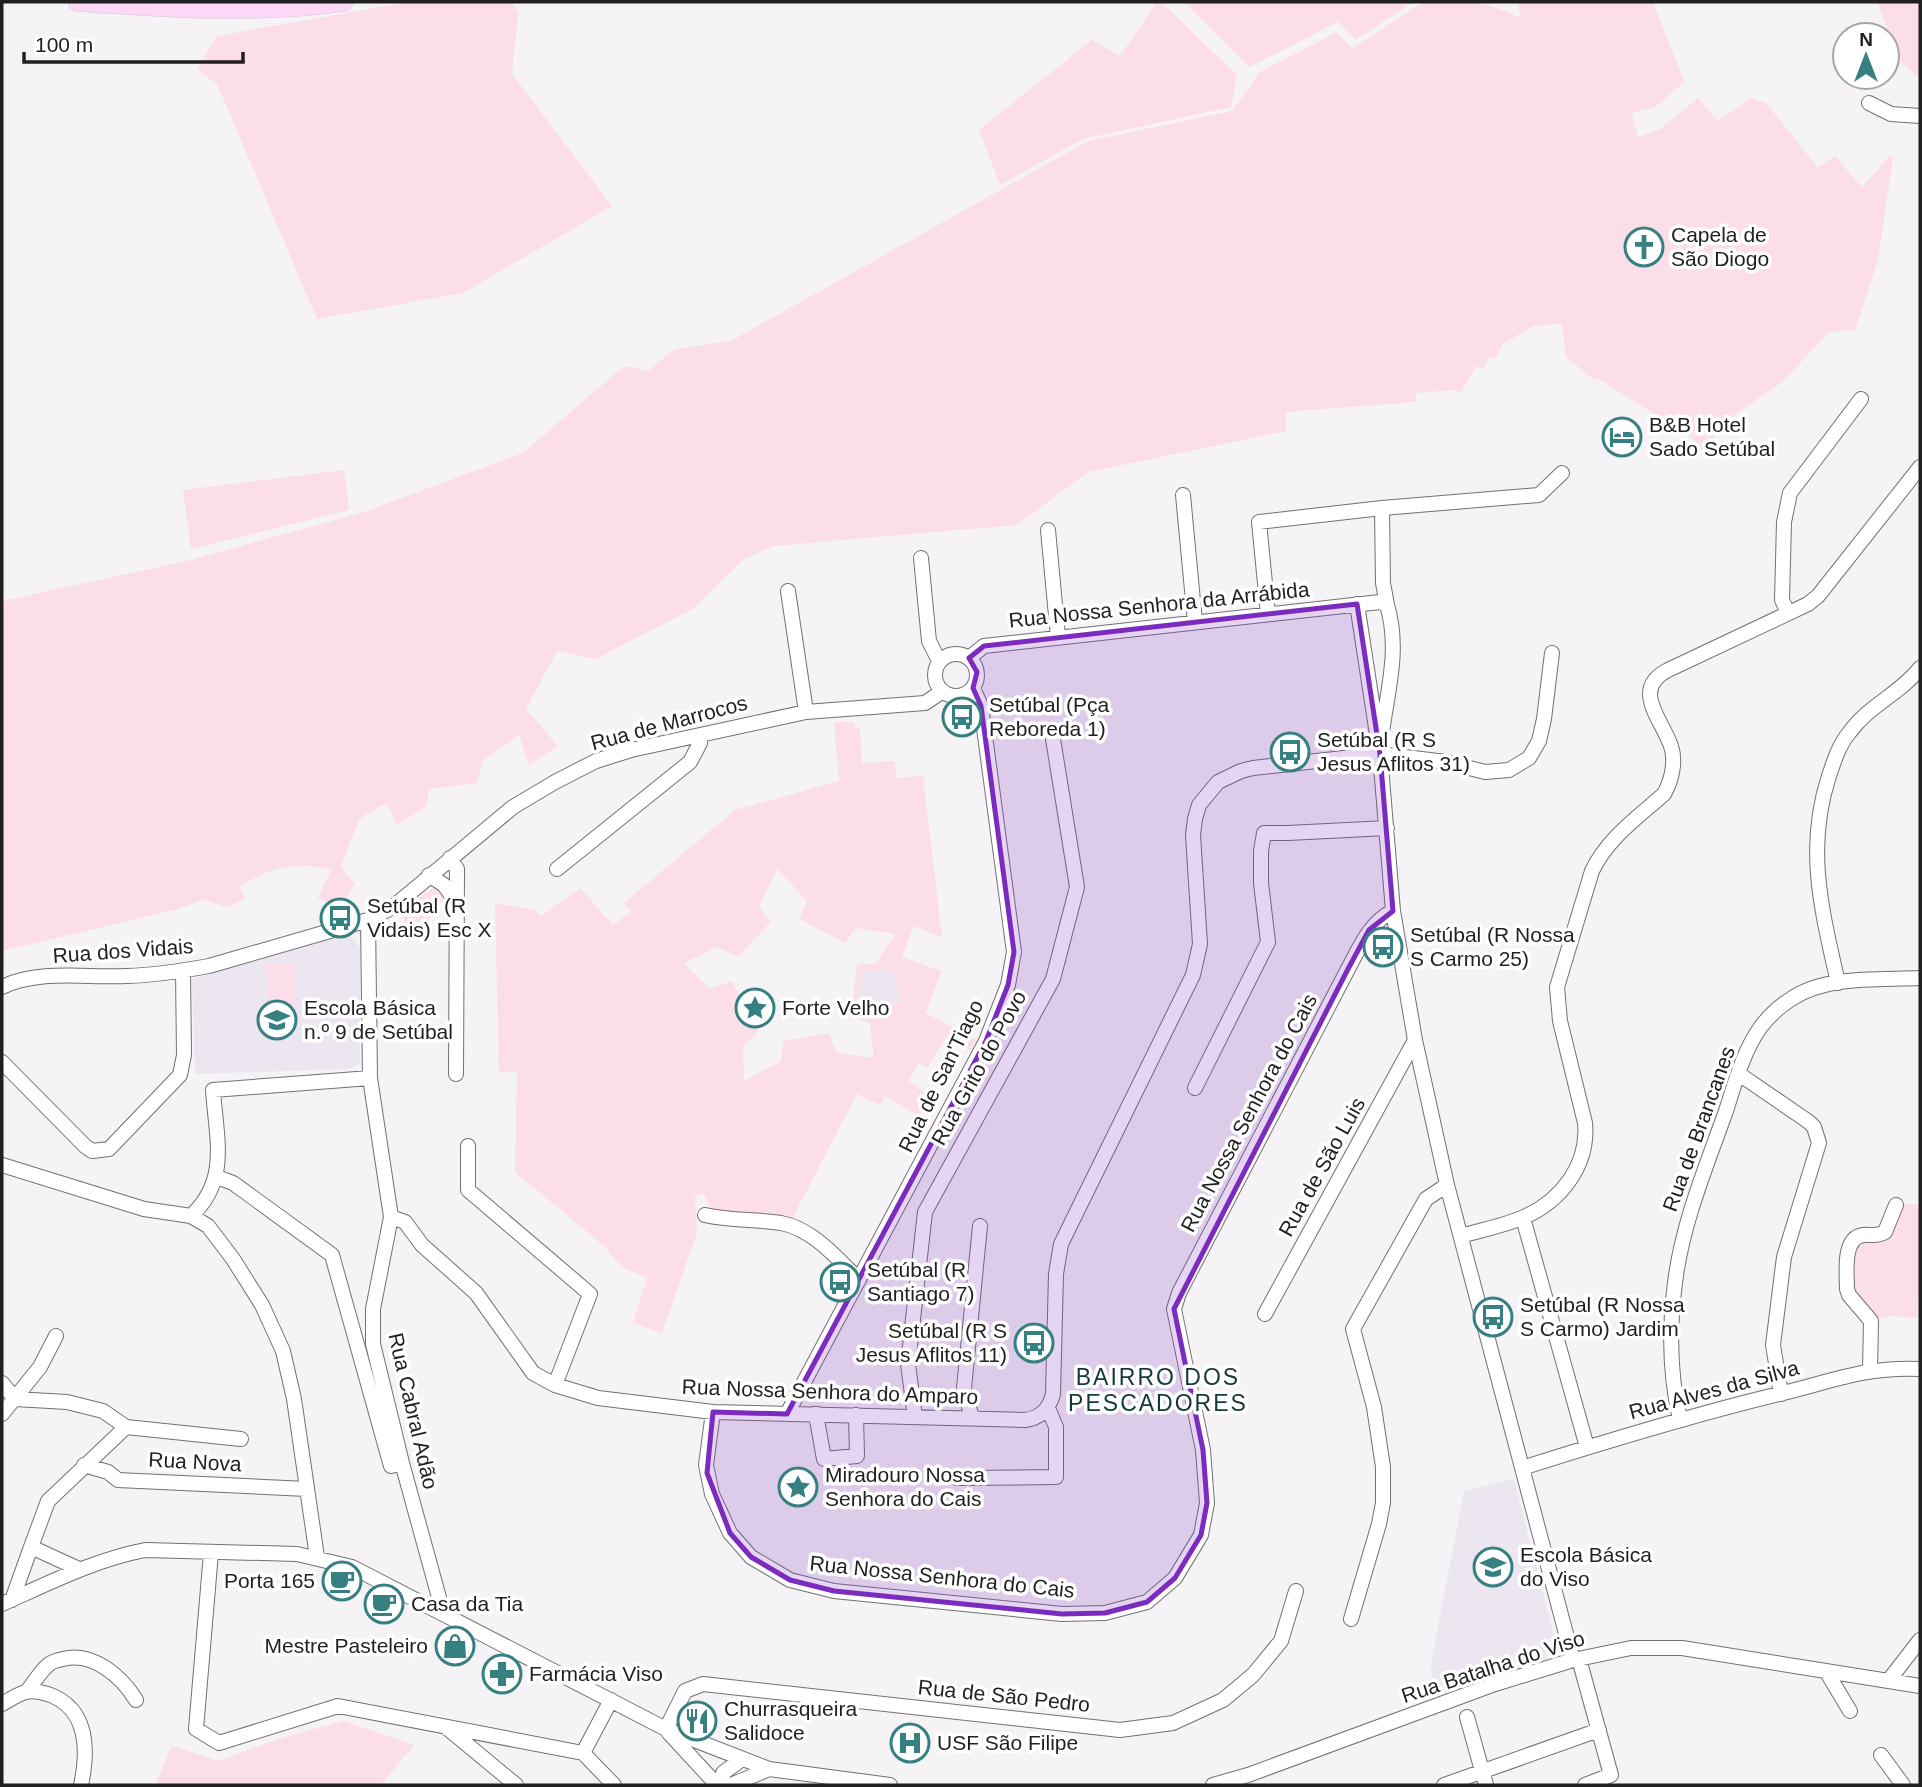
<svg xmlns="http://www.w3.org/2000/svg" width="1922" height="1787" font-family="Arial,sans-serif">
<rect width="100%" height="100%" fill="#f5f3f6"/>
<path fill="#ebe6f0" d="M340,935l12,2 8,11v114l-4,4 -7,3 -154,5 -3,-95z
M861,970h31l8,29 -18,23 -25,-9z
M1514,1479l42,165 -11,15 -106,36 -9,-26 34,-178z"/>
<path fill="#fbdee8" fill-rule="evenodd" d="M407,2h105l6,11 -6,61 100,132 -149,87 -146,26 -99,-233 -21,-17 20,-33z
M1157,2h4l76,73 -6,32 -148,32 -83,46 -21,-55 113,-90 28,16z
M1184,2h229l-57,38 -18,-18 -89,45z
M1423,2h56l41,15 -2,-15h135l31,80 -29,25 -23,6 6,24 21,-7 39,-32 20,23 33,-23 15,5 52,65 17,-12 27,32 28,-33 3,2 -15,103 -23,70 -26,2 -47,50 -66,46 -2,12 -12,11 -11,-14 -94,-59 -3,2 -28,-23 -4,-33 -29,2 -30,18 -8,15 -5,-3 -7,13 -6,-3 -16,26 -8,-2 -37,3v9l-130,10v19l-198,41 -71,53 -243,21 -30,13 -50,49 -98,51 -39,-8 -31,58 32,37 -29,19 -10,-30 -36,25 -6,23 -48,6 -2,17 -30,19 -11,-22 -27,16 -18,48 14,17 -14,24 -23,-10 13,-28c-37,-9 -60,-3 -92,17l7,12 -19,8 -24,-7 -25,9 -176,42v-350l189,-41 173,-48 159,-59 101,-87 24,5 27,-22 56,-8 357,-200 144,-30 28,-39 77,-40 15,17z
M1877,2h43v77l-20,-18z
M344,470l5,40 -158,39 -8,-59z
M834,722h20l1,6h5l2,35 33,-2 1,17 27,-2 19,161 -28,-11 -12,31 39,14 -15,42 51,27 -7,10 -24,-13 -18,31 -10,-5 -9,18 26,19 -11,19 -39,-23 -5,9 -23,-11 -66,127 -78,-9 -10,-19 -8,3 2,37 -35,100 -29,-10 14,-45 -25,-11 -18,-21 -89,-74 2,-100h-18l-4,-169 40,7 6,6 39,-28 33,37 18,-13 -7,-9 111,-93 104,-29zM777,869l30,32 -7,18 45,24 11,-15 39,6 -19,29 -19,2 -6,52 19,6 4,35 -37,-5 -8,-20 -46,8 -2,20 -37,20 -1,-35 16,-15 -27,-50 -22,8 -26,-26 33,-16 20,10 34,-35 -12,-15zM861,971h31l8,28 -18,22 -25,-8z
M437,888l8,12 -15,10 -1,21 -25,-1v-20l27,-21z
M294,963l2,53h-29l-1,-52z
M1920,1204v76l-3,38 -25,-2 -15,3 -28,-24 1,-50 27,-9 19,-31z
M344,1721l70,24 -33,40h-226l17,-39 47,15 59,-22z"/>
<g fill="none" stroke-linecap="round" stroke-linejoin="round">
<defs>
<path id="minor" d="M1869,103l22,11 29,2
M1183,495l12,127
M1382,508l157,-13 23,-22
M1048,530l10,107
M921,558l8,83 10,20
M788,591l18,121
M1357,604l23,150 13,157 22,129 32,145 126,475
M1788,613l-6,-13 2,-78 6,-29 71,-94
M1268,614l-9,-92 123,-14 1,75 4,22
M935 675a21 21 0 1 1 42 0a21 21 0 1 1-42 0Z
M969,658l15,-12 396,-44 7,3c13,43 1,84 -5,127
M450,858l7,11 -1,205
M557,869l133,-107 10,-19 -1,-7
M429,875l15,10 12,17
M368,920l2,158 21,139 -18,92v35l29,119 41,149
M1838,983c-16,-72 -33,-134 -9,-207 5,-15 10,-31 20,-43 21,-29 51,-39 71,-65
M2,987c38,-18 84,-9 125,-11 28,-1 55,-5 82,-10l159,-46 25,-13 120,-100 42,-25 41,-21 35,-11 175,-38 119,-9 18,-12
M2,1062l83,84 7,5 17,-2 71,-74 4,-20 -1,-84
M1739,1074l70,48 5,5 5,16 -35,114 -11,88 8,49
M1195,1088l73,-146 -7,-59v-32l3,-18h24l99,-5
M468,1146v44l122,104 -35,91
M2,1165l142,44 47,7 17,10 25,33 29,46 21,46 11,48 23,158
M217,1177l16,6 99,72 59,211 11,-3
M705,1215c25,6 50,4 76,8 32,6 56,35 78,57
M191,1216c39,-36 25,-78 22,-126l157,-12
M391,1217l14,5 17,23 54,48 57,80 22,12 43,13 115,14 312,8c16,-2 24,-11 28,-26l3,-120 5,-30 132,-269 7,-31 -7,-109 2,-16 4,-14 19,-23 23,-11 12,-3 127,-14 66,8 39,10 24,-2 20,-12 10,-17 5,-22 8,-66
M1523,1218l64,229
M1461,1236c20,-6 43,-10 63,-19 37,-16 65,-52 61,-94l-25,-102 -3,-34 35,-116c15,-32 46,-54 72,-77 8,-14 12,-33 7,-48 -10,-28 -40,-57 -3,-76l140,-66 10,-8 102,-129
M1265,1314l150,-274
M1870,1370l1,-49 -22,-26 -2,-6c0,-15 -5,-51 16,-54 8,-1 14,2 22,-3l11,-27
M2,1383l13,16 52,3 36,9 23,16 115,12
M713,1412l-7,53 6,29 18,39 21,24 39,23 44,11 228,23 43,-1 42,-11 28,-24 26,-43 6,-32 -4,-53 -29,-141 5,-16 169,-324c12,-22 21,-46 45,-58
M2,1414l38,-47 16,-31
M787,1414l199,-373 22,-56 6,-33 -33,-246 -8,-18
M816,1414l8,45 33,-3 -1,-41
M915,1417l-7,-53 17,-152 128,-233 24,-92 -24,-148
M972,1418l-8,-30 16,-162
M1680,1420c-10,-44 -11,-92 -5,-137 7,-59 31,-116 51,-172 9,-28 17,-59 34,-83 8,-11 20,-22 31,-29 36,-24 88,-19 129,-21
M84,1465l24,7 10,8 189,9
M1522,1468c85,-27 170,-53 257,-74 51,-12 87,-28 141,-25
M957,1478l99,-1v-50l-8,-19
M31,1547l17,-46 78,-74
M211,1553l-15,176 23,14 119,-37 245,47 28,-53
M12,1600l19,-53 48,22
M2,1604c47,-21 92,-44 143,-54l152,4 55,13 314,162 103,40 121,16
M1351,1619l28,-95 4,-21v-36l-9,-60 -21,-78 73,-130 21,-14
M1579,1659l32,116 -26,10
M1826,1671l24,40
M1889,1680l31,-40
M27,1692c6,-9 13,-20 21,-27 3,-3 10,-5 15,-6 30,-8 59,18 73,41
M2,1704c7,-4 16,-10 24,-12 8,-2 20,1 27,4 36,16 35,56 28,89
M1467,1717l19,68
M446,1727l70,58
M666,1729l19,-38 18,-7 417,46 53,-7 50,-23 30,-25 28,-34 15,-50
M669,1733l48,52
M583,1753l31,32
M1881,1755l22,30
M722,1785l1,-12 19,-14
M731,1785l38,-16
M1213,1785l35,-10 247,-91 78,-24 58,-12h51l238,38
M1444,1785l155,-55"/>
<path id="major" d="M77,2c88,6 179,13 267,0"/>
</defs>
<use href="#minor" stroke="#727173" stroke-width="16"/>
<use href="#major" stroke="#cecece" stroke-width="19"/>
<use href="#minor" stroke="#fff" stroke-width="14"/>
<use href="#major" stroke="#fdd7f6" stroke-width="18"/>
</g>
<path fill="#7b2cbf" fill-opacity="0.2" stroke="#7b2cbf" stroke-width="5" stroke-linejoin="round" d="M1357,604l23,150 13,157 -24,19 -21,39 -174,340 29,141 4,53 -6,32 -26,43 -28,24 -42,11 -43,1 -228,-23 -44,-11 -39,-23 -21,-24 -23,-60 6,-61 74,2 199,-373 22,-56 6,-33 -33,-246 -8,-18 4,-16 -8,-14 15,-12z"/>
<defs>
<symbol id="church-ring" viewBox="-11 -11 22 22"><circle r="9.5" fill="#fff" stroke="#378081" stroke-width="1.5"/><path d="M-1.2-6h2.4v3.5h3.3v2.4h-3.3V6h-2.4V-.1h-3.3v-2.4h3.3Z" fill="#378081"/></symbol>
<symbol id="hotel-ring" viewBox="-11 -11 22 22"><circle r="9.5" fill="#fff" stroke="#378081" stroke-width="1.5"/><path d="M-6-4.5h1.5V1H6V5H4.5V3h-9V5H-6ZM-4 0a1.8 1.8 0 1 1 3.6 0ZM.5 0V-2.5h3Q6-2.5 6 0Z" fill="#378081"/></symbol>
<symbol id="bus-ring" viewBox="-11 -11 22 22"><circle r="9.5" fill="#fff" stroke="#378081" stroke-width="1.5"/><path d="M-5-6H5V4H4V6H2V4H-2V6H-4V4H-5ZM-3.5-4V0h7V-4ZM-3.5 1.2v1.5H-2V1.2ZM2 1.2v1.5H3.5V1.2Z" fill="#378081"/></symbol>
<symbol id="sight-ring" viewBox="-11 -11 22 22"><circle r="9.5" fill="#fff" stroke="#378081" stroke-width="1.5"/><path d="M0-6L1.8-2.2L6-1.7L2.9 1.2L3.7 5.4L0 3.3L-3.7 5.4L-2.9 1.2L-6-1.7L-1.8-2.2Z" fill="#378081"/></symbol>
<symbol id="school-ring" viewBox="-11 -11 22 22"><circle r="9.5" fill="#fff" stroke="#378081" stroke-width="1.5"/><path d="M0-5L7-2L0 1L-7-2ZM-4 1L0 2.5L4 1V4Q0 6-4 4Z" fill="#378081"/></symbol>
<symbol id="cafe-ring" viewBox="-11 -11 22 22"><circle r="9.5" fill="#fff" stroke="#378081" stroke-width="1.5"/><path d="M-5.5-4.5H6V0H3Q3 3.5 0 3.5H-2.5Q-5.5 3.5-5.5 0ZM3-3.2v2h1.7v-2ZM-6 4.5H4V6H-6Z" fill="#378081"/></symbol>
<symbol id="shop-ring" viewBox="-11 -11 22 22"><circle r="9.5" fill="#fff" stroke="#378081" stroke-width="1.5"/><path d="M-5-2.5h2.3a2.7 3.5 0 0 1 5.4 0H5L5.5 6h-11ZM-1.5-2.5h3a1.5 2.3 0 0 0-3 0Z" fill="#378081"/></symbol>
<symbol id="pharmacy-ring" viewBox="-11 -11 22 22"><circle r="9.5" fill="#fff" stroke="#378081" stroke-width="1.5"/><path d="M-2-6h4v4h4v4h-4v4h-4v-4h-4v-4h4Z" fill="#378081"/></symbol>
<symbol id="restaurant-ring" viewBox="-11 -11 22 22"><circle r="9.5" fill="#fff" stroke="#378081" stroke-width="1.5"/><path d="M-5-6h1v4h1v-4h1v4h1v-4h1v5L-1.5 .5V6h-2V.5L-5-1ZM5-6V6H3V1.5H1.5Q1.5-4 5-6Z" fill="#378081"/></symbol>
<symbol id="hospital-ring" viewBox="-11 -11 22 22"><circle r="9.5" fill="#fff" stroke="#378081" stroke-width="1.5"/><path d="M-5-5h3v3.5h4V-5h3V5h-3V1.5h-4V5h-3Z" fill="#378081"/></symbol>
</defs>
<g fill-rule="evenodd">
<use href="#church-ring" x="1622" y="225" width="44" height="44"/>
<use href="#hotel-ring" x="1600" y="415" width="44" height="44"/>
<use href="#bus-ring" x="940" y="695" width="44" height="44"/>
<use href="#bus-ring" x="1268" y="730" width="44" height="44"/>
<use href="#bus-ring" x="318" y="896" width="44" height="44"/>
<use href="#bus-ring" x="1361" y="925" width="44" height="44"/>
<use href="#sight-ring" x="733" y="986" width="44" height="44"/>
<use href="#school-ring" x="255" y="998" width="44" height="44"/>
<use href="#bus-ring" x="818" y="1260" width="44" height="44"/>
<use href="#bus-ring" x="1471" y="1295" width="44" height="44"/>
<use href="#bus-ring" x="1012" y="1321" width="44" height="44"/>
<use href="#sight-ring" x="776" y="1465" width="44" height="44"/>
<use href="#school-ring" x="1471" y="1545" width="44" height="44"/>
<use href="#cafe-ring" x="320" y="1559" width="44" height="44"/>
<use href="#cafe-ring" x="362" y="1582" width="44" height="44"/>
<use href="#shop-ring" x="433" y="1624" width="44" height="44"/>
<use href="#pharmacy-ring" x="480" y="1652" width="44" height="44"/>
<use href="#restaurant-ring" x="675" y="1699" width="44" height="44"/>
<use href="#hospital-ring" x="888" y="1721" width="44" height="44"/>
</g>
<g text-anchor="middle" stroke-width="7" stroke-linejoin="round" paint-order="stroke">
<g font-size="21" fill="#201f21" stroke="#fff" text-anchor="start">
<text x="1671" y="242">Capela de<tspan x="1671" dy="24">São Diogo</tspan></text>
<text x="1649" y="432">B&amp;B Hotel<tspan x="1649" dy="24">Sado Setúbal</tspan></text>
<text x="989" y="712">Setúbal (Pça<tspan x="989" dy="24">Reboreda 1)</tspan></text>
<text x="1317" y="747">Setúbal (R S<tspan x="1317" dy="24">Jesus Aflitos 31)</tspan></text>
<text x="367" y="913">Setúbal (R<tspan x="367" dy="24">Vidais) Esc X</tspan></text>
<text x="1410" y="942">Setúbal (R Nossa<tspan x="1410" dy="24">S Carmo 25)</tspan></text>
<text x="304" y="1015">Escola Básica<tspan x="304" dy="24">n.º 9 de Setúbal</tspan></text>
<text x="782" y="1015">Forte Velho</text>
<text x="867" y="1277">Setúbal (R<tspan x="867" dy="24">Santiago 7)</tspan></text>
<text x="1520" y="1312">Setúbal (R Nossa<tspan x="1520" dy="24">S Carmo) Jardim</tspan></text>
<text x="1007" y="1338" text-anchor="end">Setúbal (R S<tspan x="1007" dy="24">Jesus Aflitos 11)</tspan></text>
<text x="825" y="1482">Miradouro Nossa<tspan x="825" dy="24">Senhora do Cais</tspan></text>
<text x="1520" y="1562">Escola Básica<tspan x="1520" dy="24">do Viso</tspan></text>
<text x="315" y="1588" text-anchor="end">Porta 165</text>
<text x="411" y="1611">Casa da Tia</text>
<text x="428" y="1653" text-anchor="end">Mestre Pasteleiro</text>
<text x="529" y="1681">Farmácia Viso</text>
<text x="724" y="1716">Churrasqueira<tspan x="724" dy="24">Salidoce</tspan></text>
<text x="937" y="1750">USF São Filipe</text>
</g>
<g font-size="21" fill="#201f21" stroke="#fff">
<text transform="translate(1159 605) rotate(-6)" y="7">Rua Nossa Senhora da Arrábida</text>
<text transform="translate(669 723) rotate(-15)" y="7">Rua de Marrocos</text>
<text transform="translate(123 951) rotate(-4)" y="7">Rua dos Vidais</text>
<text transform="translate(979 1068) rotate(-61)" y="7">Rua Grito do Povo</text>
<text transform="translate(941 1076) rotate(-64)" y="7">Rua de San'Tiago</text>
<text transform="translate(1249 1113) rotate(-62)" y="7">Rua Nossa Senhora do Cais</text>
<text transform="translate(1699 1129) rotate(-70)" y="7">Rua de Brancanes</text>
<text transform="translate(1322 1167) rotate(-61)" y="7">Rua de São Luis</text>
<text transform="translate(1714 1390) rotate(-15)" y="7">Rua Alves da Silva</text>
<text transform="translate(830 1392) rotate(2)" y="7">Rua Nossa Senhora do Amparo</text>
<text transform="translate(413 1411) rotate(77)" y="7">Rua Cabral Adão</text>
<text transform="translate(195 1462) rotate(3)" y="7">Rua Nova</text>
<text transform="translate(942 1577) rotate(6)" y="7">Rua Nossa Senhora do Cais</text>
<text transform="translate(1493 1667) rotate(-18)" y="7">Rua Batalha do Viso</text>
<text transform="translate(1004 1696) rotate(6)" y="7">Rua de São Pedro</text>
</g>
<g font-size="23" letter-spacing="2" fill="#143738" stroke="#fff">
<text x="1158" y="1385">BAIRRO DOS<tspan x="1158" dy="26">PESCADORES</tspan></text>
</g>
</g>
<rect width="1922" height="1787" fill="none" stroke="#201f21" stroke-width="7"/>
<g transform="translate(1866 56)"><circle r="33" fill="#ffffff" stroke="#a6a5a6" stroke-width="2"/>
<path d="M0-5L12 26L0 18L-12 26Z" fill="#378081"/>
<text y="-10" font-size="19" font-weight="bold" text-anchor="middle" fill="#201f21">N</text>
</g>
<path d="M24 52v10h219v-10" fill="none" stroke="#201f21" stroke-width="3.5"/>
<text x="35" y="52" font-size="21" fill="#201f21" stroke="#ffffff" stroke-width="5" paint-order="stroke">100 m</text>
</svg>
